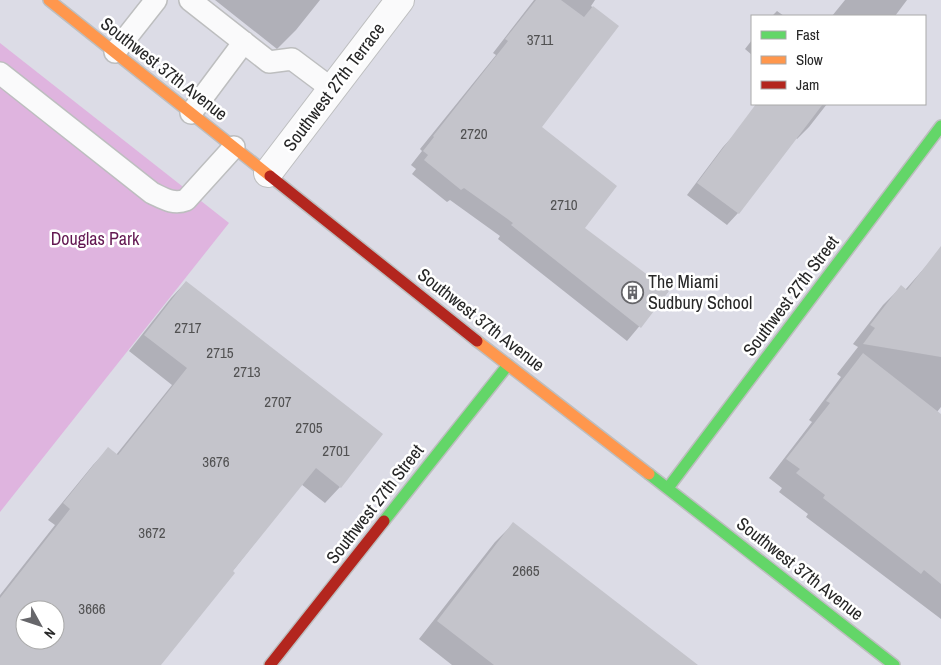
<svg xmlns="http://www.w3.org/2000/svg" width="941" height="665" font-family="'Archivo Narrow',sans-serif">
<rect width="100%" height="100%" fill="#dcdce6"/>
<path fill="#dfb4df" d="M0,43l229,180 -229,289z"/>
<path fill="#0003" fill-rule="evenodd" d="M215,0h105l-24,30 -19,19z
M534,0h61l-4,6 26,20 -76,101 42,101 85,64 -41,49 -129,-102 2,-3 -50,-36 -3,2 -35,-28 4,-5 -5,-4 11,-14 -2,-2 76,-94 -3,-2z
M845,0h62l-12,16h-63z
M777,11l7,5h-12z
M752,40v15l-7,-6z
M761,104h66l-18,23 -12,12 -1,-1 -58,75 -11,12 -40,-30 36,-48 11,-12 2,2z
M935,256l6,5v146l-4,5 4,4v203l-135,-102 2,-3 -29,-22 3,-4 -13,-10 43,-56 -3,-2 32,-43 -4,-3 21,-27 -5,-3 30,-39 18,-18 4,3z
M186,282l154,205 -15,16 -24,-19 -142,181h-159v-70l55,-70 -7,-5 45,-55 15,-16 8,6 56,-70 -43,-34 42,-53zM25,610h30v30h-30z
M513,524l183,141h-244l-33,-26 76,-97z"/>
<path fill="#c4c4cb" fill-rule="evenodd" d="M536,0h25l23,17 9,-11 26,20 -77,101 75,59 -32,42 84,63 -28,37 -130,-103 2,-2 -49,-35 -3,2 -37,-30 4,-5 -5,-4 11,-14 -1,-1 75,-95 -3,-2z
M756,104h67l-84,110 -42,-31z
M941,246v111l-78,-13 12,-16 -5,-3 31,-40 6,5z
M186,281l197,153 -42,54 -25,-20 -83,103 2,2 -74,92h-161v-67l70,-89 -7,-6 45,-56 10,8 69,-87 -43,-33zM25,610h30v30h-30z
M863,353l78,61v170l-17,-14 -3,4 -98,-76 2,-3 -29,-22 4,-4 -14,-10 44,-56 -4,-2z
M513,522l185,143h-204l-57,-44z"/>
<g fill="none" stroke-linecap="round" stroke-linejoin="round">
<defs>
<path id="lane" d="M190,0l79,62 23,-3 40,30
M115,52l41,-52
M0,73l152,120c11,5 21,12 34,7l48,-53
M191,113l53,-71"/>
<path id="street" d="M268,173l132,-173"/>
<path id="fast" d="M649,474l245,191
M668,488l273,-362
M384,521l124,-156"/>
<path id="slow" d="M49,0l221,176
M477,341l172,133"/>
<path id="jam" d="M270,176l207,165
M270,665l114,-144"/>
</defs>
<use href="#lane" stroke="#bdbebf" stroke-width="24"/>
<use href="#street" stroke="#bdbebf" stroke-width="30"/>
<use href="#fast" stroke="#bdbebf" stroke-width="14"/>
<use href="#slow" stroke="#bdbebf" stroke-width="14"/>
<use href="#jam" stroke="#bdbebf" stroke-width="14"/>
<use href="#lane" stroke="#fafafb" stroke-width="21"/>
<use href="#street" stroke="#fafafb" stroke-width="28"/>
<use href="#fast" stroke="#63d668" stroke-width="11"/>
<use href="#slow" stroke="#ff974d" stroke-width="11"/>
<use href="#jam" stroke="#b3261e" stroke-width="11"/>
</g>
<defs>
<symbol id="building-ring" viewBox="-11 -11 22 22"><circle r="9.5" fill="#fff" stroke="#66666a" stroke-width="1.5"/><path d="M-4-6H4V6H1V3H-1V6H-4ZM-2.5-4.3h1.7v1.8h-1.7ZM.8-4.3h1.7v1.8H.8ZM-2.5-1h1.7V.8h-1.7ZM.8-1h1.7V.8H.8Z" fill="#66666a"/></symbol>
</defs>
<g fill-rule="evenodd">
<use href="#building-ring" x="620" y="280" width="25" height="25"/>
</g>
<g text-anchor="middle" stroke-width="5" stroke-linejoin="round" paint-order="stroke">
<g font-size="15" fill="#515152">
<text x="540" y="45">3711</text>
<text x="474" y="139">2720</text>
<text x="564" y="210">2710</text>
<text x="188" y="333">2717</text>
<text x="220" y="358">2715</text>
<text x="247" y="377">2713</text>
<text x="278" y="407">2707</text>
<text x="309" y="433">2705</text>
<text x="336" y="456">2701</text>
<text x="216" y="467">3676</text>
<text x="152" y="538">3672</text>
<text x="526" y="576">2665</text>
<text x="92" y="614">3666</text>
</g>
<g font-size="18" fill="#272727" stroke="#fff">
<text transform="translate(164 69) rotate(38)" y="6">Southwest 37th Avenue</text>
<text transform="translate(334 87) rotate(-53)" y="6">Southwest 27th Terrace</text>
<text transform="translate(791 296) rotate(-53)" y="6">Southwest 27th Street</text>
<text transform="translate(481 320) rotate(38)" y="6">Southwest 37th Avenue</text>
<text transform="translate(375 504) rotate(-52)" y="6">Southwest 27th Street</text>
<text transform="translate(800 569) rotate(38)" y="6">Southwest 37th Avenue</text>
</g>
<g font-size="18" fill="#631852" stroke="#fff">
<text x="95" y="245">Douglas Park</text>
</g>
<g font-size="18" fill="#272727" stroke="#fff" text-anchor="start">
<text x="648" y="288">The Miami<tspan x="648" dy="21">Sudbury School</tspan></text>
</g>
</g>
<rect x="751" y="15" width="175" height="90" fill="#ffffff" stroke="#a9a9a9"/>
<rect x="761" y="31" width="25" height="8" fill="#63d668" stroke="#a9a9a9"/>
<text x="796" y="40" font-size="15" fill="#272727">Fast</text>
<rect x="761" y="56" width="25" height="8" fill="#ff974d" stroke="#a9a9a9"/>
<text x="796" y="65" font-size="15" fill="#272727">Slow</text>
<rect x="761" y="81" width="25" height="8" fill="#b3261e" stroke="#a9a9a9"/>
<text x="796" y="90" font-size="15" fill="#272727">Jam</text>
<g transform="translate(40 625) rotate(130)"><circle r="24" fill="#ffffff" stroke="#a9a9a9"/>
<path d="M0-4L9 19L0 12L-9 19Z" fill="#66666a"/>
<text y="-8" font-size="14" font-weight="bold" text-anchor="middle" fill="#272727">N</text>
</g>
</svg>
